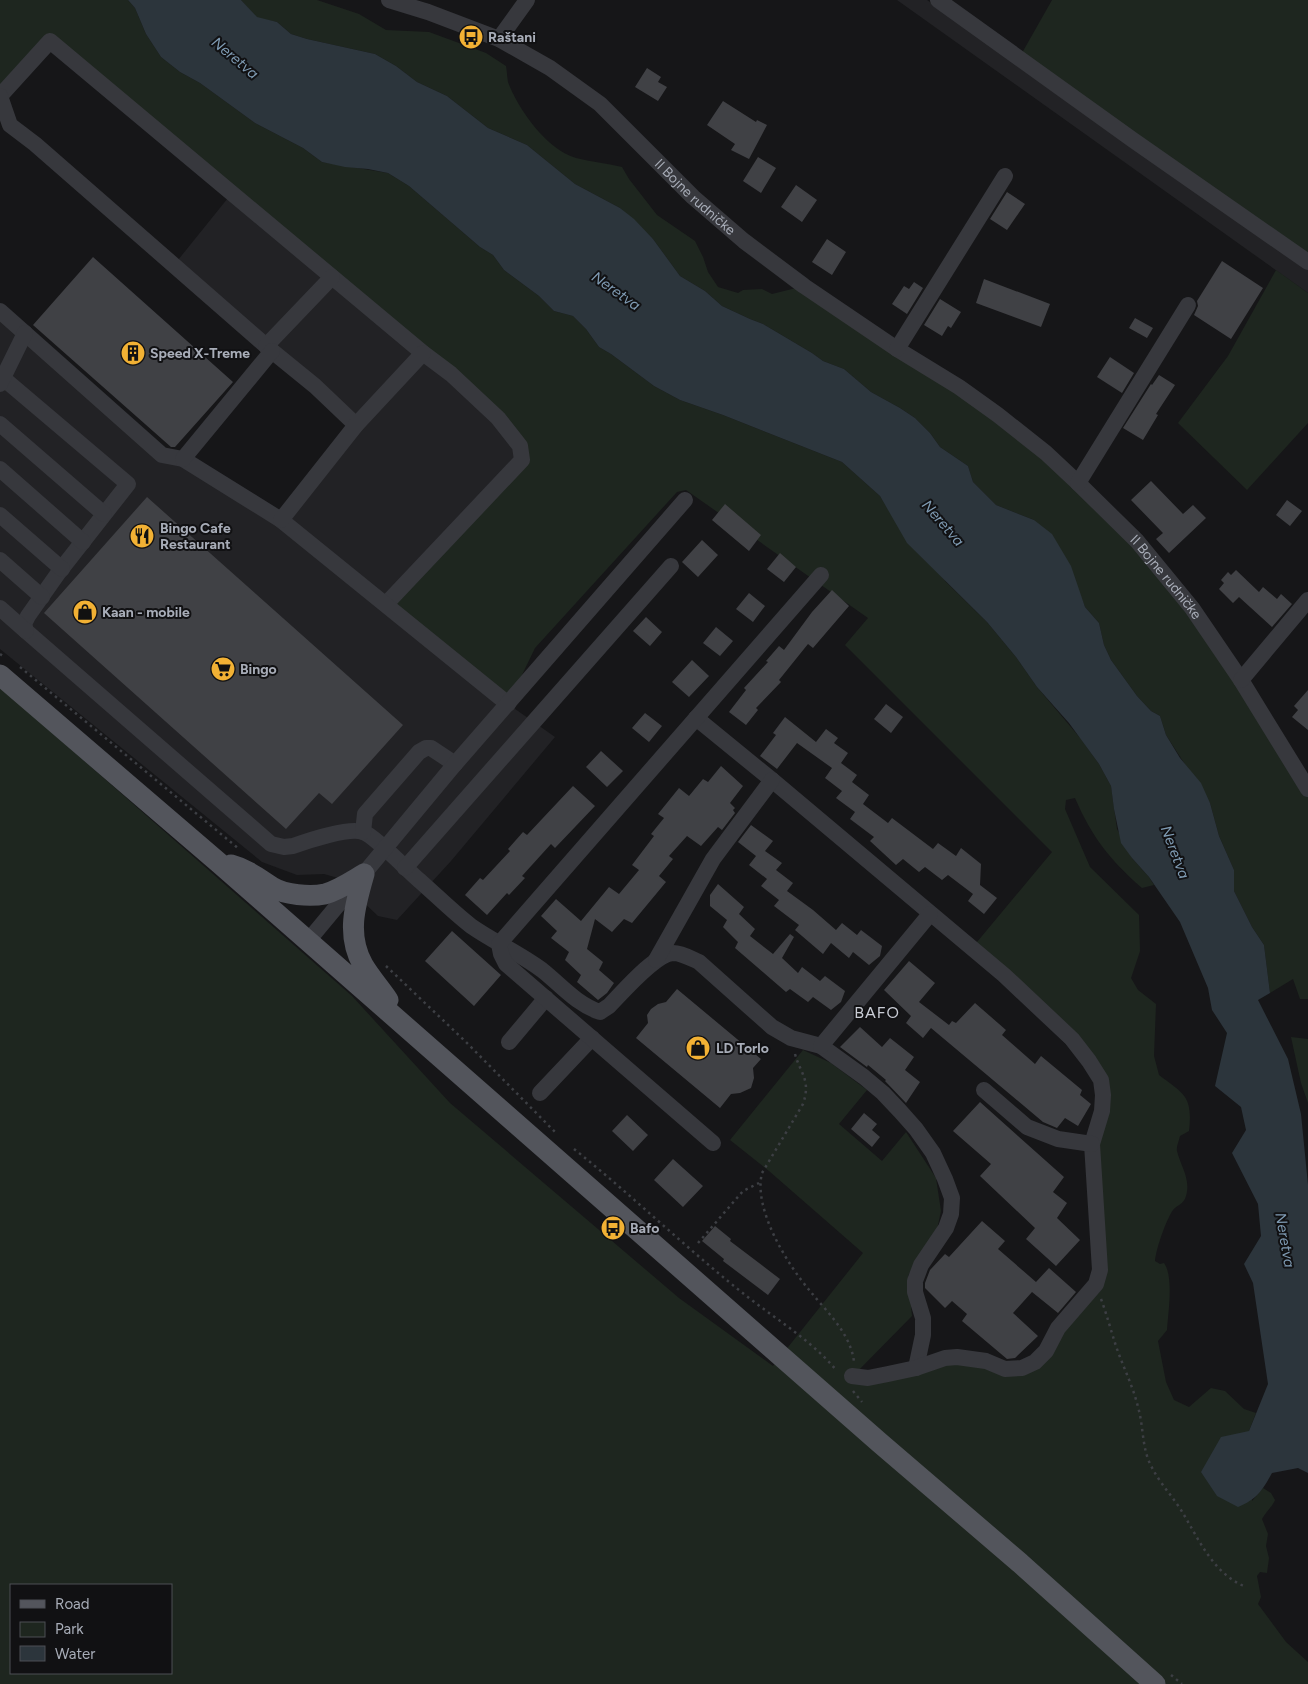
<svg xmlns="http://www.w3.org/2000/svg" width="1308" height="1684" font-family="Figtree,sans-serif">
<rect width="100%" height="100%" fill="#161618"/>
<path fill="#222225" d="M897,0h30l381,270v23z
M232,193l191,160 97,93 -12,258 47,33 -104,124 -54,59 -19,-4 -40,-38 -14,-4 -27,1 -35,-13 -262,-213v-338l162,144 119,64 75,-94 -182,-160z"/>
<path fill="#1e261f" fill-rule="evenodd" d="M0,0h128l7,8 11,26 15,23 19,15 20,11 55,40 48,25 19,14 66,11 21,13 71,61 13,8 11,15 35,26 15,15 19,5 13,13 13,18 12,7 43,32 26,14 43,15 119,47 38,34 11,18 55,68 41,40 29,35 21,30 44,52 18,25 12,22 6,43 15,29 17,19 5,8 -12,3c-33,-29 -50,-51 -67,-90l-9,2 -1,9 25,58 49,48 1,36 -9,27 7,12 18,14 -2,52 5,19c25,19 34,21 30,56l-9,5c-1,5 -4,11 -3,15 4,16 14,28 9,45 -2,8 -9,9 -13,14 -7,10 -17,39 -18,51l5,3 4,-1c10,14 4,50 3,67l-9,11 8,41 8,18 15,7 22,-19 14,3 19,18 12,4 -7,18 3,70 11,-13 8,5 4,7c-3,7 -9,12 -13,19l6,15 -2,12 3,12 -2,15 -7,-1 -3,4 4,21 -3,7 28,38 22,20v22h-1308v-997l352,309 98,107 229,195 94,68 90,-113 -94,-82 -39,-31 73,-90 28,13 36,27 -28,34 43,37 24,-29 30,46 5,33 -5,23 -18,24 -10,18 4,40 -59,60 92,-18 77,10 74,-84 5,-204 -129,-132 80,-96 -207,-207 23,-27 -182,-128 -9,2 -142,156 -27,56 -122,-100 136,-144 -10,-26 -462,-392 -50,54zM11,1585h160v88h-160z
M241,0h76l42,14 27,16 43,2 57,21 20,13c1,5 1,11 2,16 10,27 39,68 68,76 15,4 30,5 46,9l7,12 28,36 38,26 8,16 5,15 10,15 20,6 5,-3 19,-1 10,5 32,-8 155,101 178,154 171,248v210h-8l-7,-20 -23,14 -6,-48 -12,-18 -18,-36v-21l-15,-34 -9,-33 -44,-68 -6,-19 -9,-5 -14,-15 -26,-36 -7,-15 -5,-22 -14,-16 -6,-15 -45,-72 -38,-15 -23,-23 -5,-16 -28,-19 -10,-14 -15,-15 -15,-10 -29,-16 -27,-23 -21,-8 -11,-8 -49,-29 -13,-5 -28,-13 -17,-15 -25,-15 -27,-37 -33,-31 -45,-24 -48,-39 -39,-17 -41,-32 -30,-14 -21,-16 -21,-12 -68,-15 -16,-5 -14,-12 -20,-4z
M1052,0h256v258l-286,-205z
M1276,270l32,23v130l-61,67 -69,-67 50,-67z
M1291,1037l17,2v64l-7,-20z"/>
<path fill="#2c353c" d="M128,0h113l16,17 20,5 14,12 16,5 68,15 21,12 21,16 30,14 41,32 39,17 48,39 45,24 14,11 19,20 27,37 25,15 17,15 28,13 13,5 49,29 11,8 21,8 27,23 29,16 15,10 15,15 10,14 28,19 5,16 23,23 38,15 18,14 19,32 14,41 14,16 5,22 7,15 26,36 14,15 9,5 6,19 14,23 21,25 9,20 9,33 15,34v21l18,36 12,18 6,48 -12,7 30,59 13,55 7,71v288l-10,-5 -26,5c-10,18 -15,26 -34,34l-21,-11 -16,-24 20,-35 28,-6 19,-47 -15,-101 -9,-19 17,-28 -3,-32 -26,-51 14,-23 -5,-23 -26,-21 12,-53 -15,-23 -4,-22 -28,-66 -31,-45 -17,-19 -11,-15 -7,-34 -3,-23 -12,-22 -30,-41 -32,-36 -21,-30 -29,-35 -80,-79 -27,-47 -38,-34 -119,-47 -43,-15 -26,-14 -43,-32 -12,-7 -13,-18 -13,-13 -19,-5 -15,-15 -35,-26 -11,-15 -13,-8 -71,-61 -21,-13 -20,-4 -23,-2 -23,-5 -19,-14 -48,-25 -55,-40 -20,-11 -19,-15 -15,-23 -11,-26z"/>
<path fill="#404145" d="M647,68l14,9 -3,5 9,5 -9,14 -23,-14z
M723,101l33,21 1,-2 10,5 -18,34 -18,-9 4,-6 -28,-19z
M758,157l18,11 -15,25 -18,-12z
M796,185l21,15 -15,22 -21,-15z
M1007,192l18,12 -18,26 -17,-11z
M827,239l19,13 -14,23 -20,-13z
M93,257l140,125 -58,65h-4l-138,-122z
M1222,261l41,27 -32,51 -37,-24 4,-9 -1,-5z
M984,279l66,25 -9,23 -65,-24z
M914,282l9,6 -16,26 -15,-10 12,-18 5,3z
M940,299l21,13 -10,16 -3,-2 -6,10 -18,-11z
M1135,318l18,10 -6,10 -18,-10z
M1110,357l24,16 -12,20 -25,-16z
M1159,375l16,10 -19,29 2,1 -15,25 -20,-12 28,-44 1,1z
M1151,481l32,33 10,-9 13,13 -37,35 -13,-14 7,-6 -32,-33z
M147,497l256,228 -71,79 -13,-11 -33,36 -242,-216z
M1287,500l15,11 -12,15 -14,-11z
M725,504l36,31 -12,16 -37,-31z
M702,540l16,15 -20,22 -16,-15z
M780,553l16,14 -12,15 -17,-13z
M1236,570l23,22 4,-5 14,12 4,-5 11,10 -20,23 -33,-30 -6,6 -14,-14 5,-6 -3,-3 7,-8 3,3z
M832,590l17,16 -36,42 -5,-4 -29,36 2,2 -25,26 2,2 -12,15 -17,-13 17,-22 -2,-2 24,-26 -2,-1 13,-15 5,4 28,-38z
M749,593l16,13 -12,16 -17,-13z
M646,617l16,15 -12,14 -17,-15z
M716,627l17,14 -13,15 -17,-13z
M692,660l17,16 -20,21 -17,-15z
M1308,690v40l-16,-13 6,-7 -4,-4z
M886,704l17,13 -12,16 -17,-14z
M645,713l17,13 -13,16 -17,-14z
M785,717l31,25 10,-13 12,9 -4,5 14,10 -7,10 16,12 -5,7 17,13 -6,9 25,19 4,-5 41,31 5,-6 18,13 5,-8 20,16 -1,21 17,13 -13,16 -16,-13 5,-7 -25,-19 -6,5 -17,-13 -6,5 -16,-13 -7,6 -26,-24 4,-4 -24,-18 5,-7 -19,-14 6,-7 -17,-13 7,-10 -35,-25 -20,26 -17,-13 16,-21 -3,-2z
M601,751l22,20 -16,16 -21,-20z
M721,766l22,20 -13,17 5,5 -2,2 2,3 -13,17 -4,-3 -17,19 -14,-10 -18,20 4,3 -14,17 7,6 -34,41 -8,-4 -12,13 -17,-13 -8,30 16,13 -4,8 15,13 -7,10 -9,7 -21,-18 4,-7 -16,-15 4,-8 -18,-14 6,-7 -16,-15 15,-17 25,22 28,-34 10,7 20,-24 -7,-5 22,-29 -3,-2 13,-16 -6,-4 21,-26 10,8 14,-17 5,3z
M573,786l22,20 -40,42 -4,-4 -29,32 3,2 -16,17 -2,-2 -20,22 -22,-20 15,-17 3,2 27,-29 -2,-2 15,-17 4,3z
M751,825l22,16 -8,10 17,12 -6,7 17,13 -6,8 26,19 23,20 6,-7 15,12 4,-5 21,16 -2,10 -11,9 -16,-13 -4,6 -18,-15 -8,11 -28,-24 4,-5 -25,-19 5,-6 -18,-14 6,-7 -18,-14 7,-9 -18,-14z
M718,884l26,23 -5,7 16,15 -5,7 23,18 17,-20 4,3 -12,21 16,15 4,-6 18,14 5,-5 20,15 -4,11 -10,8 -18,-13 -5,5 -18,-13 -4,3 -51,-44 3,-6 -15,-15 4,-7 -17,-14v-11z
M452,931l49,44 -27,31 -49,-45z
M909,961l26,22 -16,19 30,23 3,-4 4,2 19,-20 31,27 -4,5 33,29 6,-8 41,34 -2,5 11,9 -13,22 -13,-8 -8,10 -14,-6 -112,-94 -8,10 -17,-15 5,-7 -27,-26z
M677,989l84,70 -8,9 1,10 -3,10 -11,5 -9,1 -11,14 -84,-70 12,-15 -1,-8 4,-6 7,-5 8,-2z
M860,1027l22,20 8,-9 24,19 -9,13 15,12 -14,21 -21,-22 1,-1 -18,-15 -1,2 -27,-20z
M980,1102l84,75 -11,15 14,11 -10,15 23,22 -24,26 -30,-27 9,-11 -55,-52 11,-12 -38,-33z
M864,1113l13,11 -5,6 8,7 -8,10 -21,-18z
M627,1115l21,20 -15,16 -21,-20z
M673,1159l30,27 -20,21 -29,-27z
M982,1221l23,20 -7,8 38,33 13,-14 27,24 -18,21 -26,-21 -19,21 25,23 -23,22 -8,1 -45,-38 5,-7 -15,-13 -7,7 -20,-20v-5l5,-13 15,-16 4,3z
M715,1226l16,13 -1,2 50,38 -12,16 -45,-34 1,-2 -22,-18z"/>
<g fill="none" stroke-linecap="round" stroke-linejoin="round">
<path stroke="#3d3f44" stroke-width="2.5" stroke-dasharray="2.5 4" stroke-linecap="butt" d="M0,654l5,4
M20,667l219,182
M386,966l80,76 91,92
M795,1054c6,21 16,26 8,50l-41,69c-9,36 25,91 48,118 17,21 41,43 44,71
M574,1149c60,48 115,102 175,149 31,24 63,43 88,73
M698,1243l45,-52 16,-8
M1101,1299c6,16 10,32 15,47 7,21 17,40 22,61 5,17 4,35 10,52 8,20 22,34 33,51 18,29 31,63 65,77
M853,1391l9,11
M1171,1675l11,9"/>
<g stroke="#37383d" stroke-width="16">
<path id="s1" d="M389,0l39,12 71,27 51,29 50,36 93,93 51,44 60,45 93,63 62,38 39,28 48,38 32,30 59,58 55,67 49,72 67,109"/>
<path d="M938,0l195,140 175,122"/>
<path d="M499,39l28,-39"/>
<path d="M0,96l50,-55 373,312 28,21 47,44 22,28 2,14 -136,144"/>
<path d="M0,96l10,29 25,19 237,207 43,35 41,39"/>
<path d="M0,311l162,144 21,4 98,61 227,184"/>
<path d="M266,346l66,-69"/>
<path d="M897,349l108,-173"/>
<path d="M3,378l125,106 -69,88 -31,44 -4,8 2,7 245,213 13,3 9,-1c14,-5 56,-19 70,-14 12,4 45,39 57,49 17,15 33,31 51,45 23,16 48,27 71,44 19,15 34,34 58,42l9,-6c13,-13 46,-52 64,-53 9,0 17,5 26,9l73,65 19,11 30,8 43,31 19,16 17,18 16,18 17,24 12,26 7,19 -1,16 -5,14 -25,37 -6,16v11l8,26v17l-7,33"/>
<path d="M0,384l25,-51"/>
<path d="M0,424l104,90"/>
<path d="M183,459l89,-108"/>
<path d="M0,469l83,73"/>
<path d="M1078,483l110,-178"/>
<path d="M0,515l62,54"/>
<path d="M281,520l75,-95 67,-72"/>
<path d="M0,560l42,37"/>
<path d="M0,608l26,23"/>
<path d="M1241,680l67,-80"/>
<path d="M696,718l76,62 232,195 68,64 17,22 12,19 2,15 -1,16 -10,33 8,126 -4,14 -38,44 -12,23 -11,11 -13,6 -17,1 -19,-8 -29,-4 -12,1 -29,10 -28,6 -20,4 -16,-2"/>
<path d="M363,832l2,-18 54,-62 7,-4h5l24,16"/>
<path d="M405,868l266,-302"/>
<path d="M308,941l147,-177 230,-264"/>
<path d="M656,960l57,-101 59,-79"/>
<path d="M509,1042l37,-44"/>
<path d="M821,1046l109,-132"/>
<path d="M984,1090l43,37 31,12 34,5"/>
<path d="M540,1093l52,-55"/>
<path d="M713,1143l-207,-179 -5,-10 -2,-10 322,-369"/>
</g>
<path stroke="#53555c" stroke-width="21" d="M0,675l218,187 662,581 140,120 135,121
M231,865c15,4 27,13 41,22 13,8 38,10 53,7 14,-4 27,-13 39,-20
M364,874c-9,31 -18,61 -1,91 7,12 17,23 25,35"/>
</g>
<defs>
<symbol id="bus-disc" viewBox="-11 -11 22 22"><circle r="9.5" fill="#f2b134" stroke="#111113"/><path d="M-5-6H5V4H4V6H2V4H-2V6H-4V4H-5ZM-3.5-4V0h7V-4ZM-3.5 1.2v1.5H-2V1.2ZM2 1.2v1.5H3.5V1.2Z" fill="#111"/></symbol>
<symbol id="building-disc" viewBox="-11 -11 22 22"><circle r="9.5" fill="#f2b134" stroke="#111113"/><path d="M-4-6H4V6H1V3H-1V6H-4ZM-2.5-4.3h1.7v1.8h-1.7ZM.8-4.3h1.7v1.8H.8ZM-2.5-1h1.7V.8h-1.7ZM.8-1h1.7V.8H.8Z" fill="#111"/></symbol>
<symbol id="restaurant-disc" viewBox="-11 -11 22 22"><circle r="9.5" fill="#f2b134" stroke="#111113"/><path d="M-5-6h1v4h1v-4h1v4h1v-4h1v5L-1.5 .5V6h-2V.5L-5-1ZM5-6V6H3V1.5H1.5Q1.5-4 5-6Z" fill="#111"/></symbol>
<symbol id="shop-disc" viewBox="-11 -11 22 22"><circle r="9.5" fill="#f2b134" stroke="#111113"/><path d="M-5-2.5h2.3a2.7 3.5 0 0 1 5.4 0H5L5.5 6h-11ZM-1.5-2.5h3a1.5 2.3 0 0 0-3 0Z" fill="#111"/></symbol>
<symbol id="supermarket-disc" viewBox="-11 -11 22 22"><circle r="9.5" fill="#f2b134" stroke="#111113"/><path d="M-6-5.5h2.5l.6 2H6L4.5 2H-2.5L-4.4-4H-6ZM-1.5 3.2a1.3 1.3 0 1 0 .1 0ZM3 3.2a1.3 1.3 0 1 0 .1 0Z" fill="#111"/></symbol>
</defs>
<g fill-rule="evenodd">
<use href="#bus-disc" x="457" y="23" width="28" height="28"/>
<use href="#building-disc" x="119" y="339" width="28" height="28"/>
<use href="#restaurant-disc" x="128" y="522" width="28" height="28"/>
<use href="#shop-disc" x="71" y="598" width="28" height="28"/>
<use href="#supermarket-disc" x="209" y="655" width="28" height="28"/>
<use href="#shop-disc" x="684" y="1034" width="28" height="28"/>
<use href="#bus-disc" x="599" y="1214" width="28" height="28"/>
</g>
<g text-anchor="middle" stroke-width="4" stroke-linejoin="round" paint-order="stroke">
<g font-size="14" font-weight="bold" fill="#a8adb8" stroke="#111113" text-anchor="start">
<text x="488" y="42">Raštani</text>
<text x="150" y="358">Speed X-Treme</text>
<text x="160" y="533">Bingo Cafe<tspan x="160" dy="16">Restaurant</tspan></text>
<text x="102" y="617">Kaan - mobile</text>
<text x="240" y="674">Bingo</text>
<text x="716" y="1053">LD Torlo</text>
<text x="630" y="1233">Bafo</text>
</g>
<g font-size="14" fill="#a8adb8" stroke="#111113">
<text dy="5" stroke="none"><textPath href="#s1" startOffset="370">II Bojne rudničke</textPath></text>
<text dy="5" stroke="none"><textPath href="#s1" startOffset="978">II Bojne rudničke</textPath></text>
</g>
<g font-size="15" font-style="italic" fill="#7f9bb3" stroke="#111113">
<text transform="translate(235 58) rotate(40)" y="5">Neretva</text>
<text transform="translate(616 291) rotate(35)" y="5">Neretva</text>
<text transform="translate(943 523) rotate(49)" y="5">Neretva</text>
<text transform="translate(1175 852) rotate(69)" y="5">Neretva</text>
<text transform="translate(1285 1240) rotate(80)" y="5">Neretva</text>
</g>
<g font-size="16" letter-spacing="1" fill="#c9ccd4" stroke="#111113">
<text x="877" y="1018">BAFO</text>
</g>
</g>
<rect x="10" y="1584" width="162" height="90" fill="#111113" stroke="#4d4f55"/>
<rect x="20" y="1600" width="25" height="8" fill="#53555c" stroke="#4d4f55"/>
<text x="55" y="1609" font-size="15" fill="#a8adb8">Road</text>
<rect x="20" y="1622" width="25" height="15" fill="#1e261f" stroke="#4d4f55"/>
<text x="55" y="1634" font-size="15" fill="#a8adb8">Park</text>
<rect x="20" y="1646" width="25" height="15" fill="#2c353c" stroke="#4d4f55"/>
<text x="55" y="1659" font-size="15" fill="#a8adb8">Water</text>
</svg>
